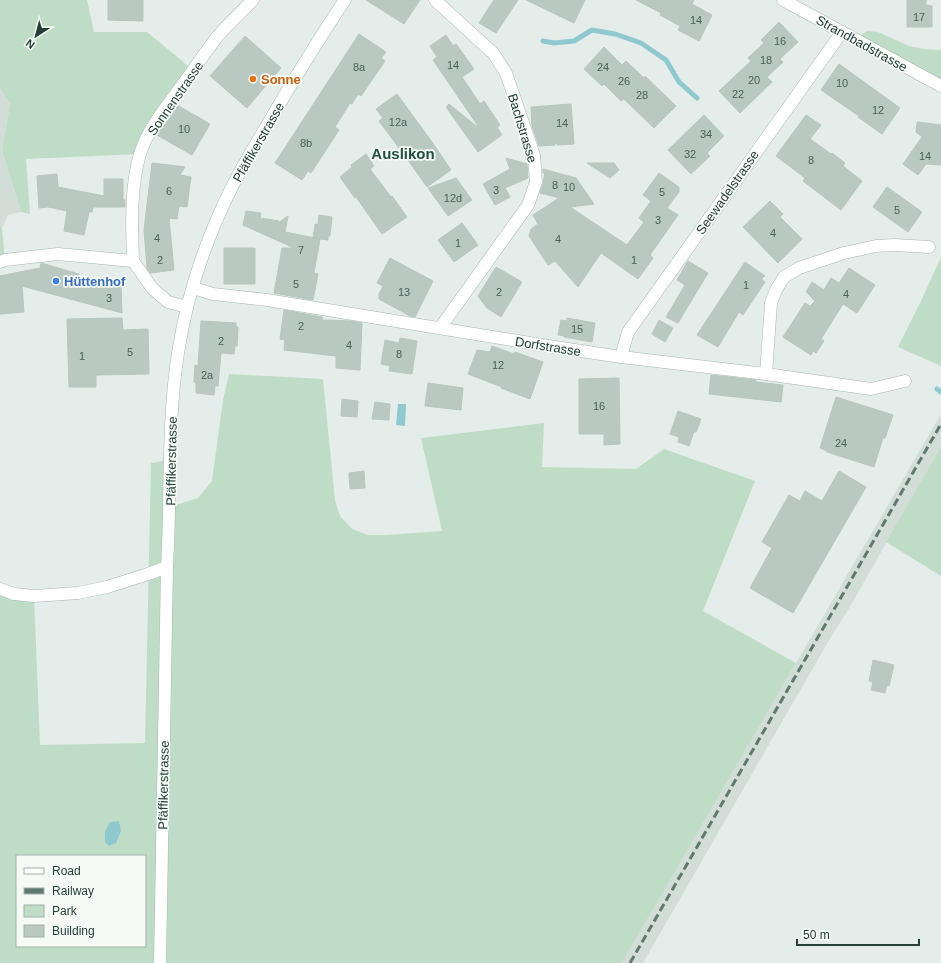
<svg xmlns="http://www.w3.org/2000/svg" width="941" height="963" font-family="Arial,sans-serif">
<rect width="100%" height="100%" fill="#e4ede9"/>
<path fill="#d3ddd8" d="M0,88l10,16 -8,46 19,62 -13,3 -6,14 -2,-4z
M941,414v33l-94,165 -12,18 -192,333h-21l174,-300z"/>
<path fill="#bfddc6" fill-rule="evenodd" d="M0,0h87l7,32h53l46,38 -53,84 -114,5 4,55 -9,-2 -19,-62 8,-46 -10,-16z
M867,31l11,1 31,14 15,3 17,1v36l-86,-47z
M0,225l2,4 3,31 -5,2z
M941,257v109l-43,-19 24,-48z
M229,374l94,5 12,121 5,16 12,13 16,6h18l56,-4 -21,-93 123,-15 -2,44 94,2 28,-20 91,32 -52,130 93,52 -174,300h-622v-374l34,7 6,149 105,-2 6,-280 19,-3v47l28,-9 14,-17 11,-81zM17,856h128v90h-128z
M941,447v129l-55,-34z"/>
<path fill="#90c8cf" d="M398,404h8l-1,22 -9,-1z
M119,821l2,10 -5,12 -7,3 -4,-4v-11l5,-9z"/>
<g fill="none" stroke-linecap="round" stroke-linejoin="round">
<path stroke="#90c8cf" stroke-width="5" d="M543,41l11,2 20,-2 18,-11 23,4 26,9 25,17 13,22 18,16
M937,389l4,3"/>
</g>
<path fill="#bac8c2" stroke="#b7c6bf" d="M108,0h35v21l-35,-1z
M366,0h54l-16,24z
M494,0h24l-22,33 -17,-10z
M526,0h59l-11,23z
M636,0h58l-2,4 20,11 -13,26 -21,-11 2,-4 -20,-11 1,-2z
M907,0h19v5l6,1v21h-25z
M779,22l19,20 -18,17 3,3 -16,15 5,5 -32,31 -21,-22 32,-30 -3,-3 16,-15 -3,-3z
M359,34l27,18 -5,6 4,3 -24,35 -3,-2 -6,10 -2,-1 -15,24 4,3 -28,43 -3,-2 -6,9 -27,-17z
M446,35l7,11 3,-2 18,25 -12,8 18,27 4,-3 16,24 -3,2 5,8 -24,17 -32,-45 3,-3 31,25 -47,-69 4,-3 -7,-11z
M245,36l36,32 -34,40 -37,-32z
M604,47l18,18 4,-4 18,17 1,-2 31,30 -22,22 -30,-29 -3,2 -17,-17 -2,2 -18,-17z
M839,64l61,44 -18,26 -24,-17 1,-1 -38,-26z
M397,94l35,48 19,28 -24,17 -19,-27 -29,-39 4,-3 -7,-9z
M571,104l3,40 -16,1 -7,-4 4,4 -16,1 -7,-20 -1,-19z
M177,105l33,19 -18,31 -35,-20 10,-16z
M704,115l20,21 -17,17 3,3 -19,18 -23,-24z
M806,115l15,10 -11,14 21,15 1,-1 13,10 -2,3 19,15 -21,29 -38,-29 2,-3 -29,-22z
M917,122l24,3v40l-15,-1 -8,11 -15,-11 19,-27 -6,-5z
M366,154l8,12 -4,3 21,28 1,-1 15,21 -25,17 -26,-37 -1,1 -15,-21 12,-10 -1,-2z
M506,158l21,6 1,14 -23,10 5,9 -15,8 -12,-21 27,-15z
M152,163l33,4 -5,8 11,2 -4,30 -8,-1 -2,13 -8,-1 5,52 -24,3 -3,-5 -3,-38z
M587,163h27l5,7 -9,8z
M543,169l33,9 18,26 -24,3 57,38 17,-23 -5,-4 12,-17 -8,-6 16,-22 20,14v5l-12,16 11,7 -28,40 3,3 -15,21 -37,-26 -23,34 -23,-26 -7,4 -19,-29 2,-7 7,-5 -5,-9 26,-17 -19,-5 3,-9 2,-12 -2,1z
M57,174l1,13 46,9v-17h19v21h2v7h-32l-1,5h-3l-5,23 -20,-4 3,-20 -19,-4 -9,1 -2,-32z
M456,178l16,22 -24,16 -20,-28z
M887,187l35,25 -14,20 -35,-25z
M770,201l13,13 -3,3 22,22 -24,24 -35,-36z
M246,211l15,2 -1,5 19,3 -1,2 10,-7 -3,16 35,7 -6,34 4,1 -5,26 -39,-7 8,-45h12l-51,-23z
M319,215l13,2 -2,19h-2v4l-15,-2 2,-14 3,1z
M462,223l16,22 -24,17 -16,-22z
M224,248h31v36h-31z
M390,258l43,23 -18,36 -5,-1 -31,-17v-5l4,-8 -6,-3z
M688,261l20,12 -30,50 -12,-6 19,-32 -8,-5z
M745,262l20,14 -4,3 4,3 -22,33 -4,-3 -21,35 -21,-12z
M41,263l38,11 -4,13 46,-2 1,28 -100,-27 2,26 -24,2v-38l40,-8z
M496,267l26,15 -21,35 -14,-9 -9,-12z
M849,268l26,17 -18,28 -14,-9 -22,35 3,2 -8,12 -3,-2 -2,4 -28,-18 22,-34 5,3 5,-5 -9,-9 6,-10 12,8 7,-12 8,5z
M284,310l38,7v3l29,1 11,2 -2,47 -24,-2v-12l-52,-6 1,-10 -5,-1z
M122,318l1,12 25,-1 1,45 -53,1v12h-27l-2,-68z
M567,318l28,5 -3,19 -28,-5v-1l-6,-1 3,-15 6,1z
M659,320l14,8 -8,14 -13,-8z
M201,321l35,2v4h2l-1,19h-2l-1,8 -13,-1 -3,33h-3l-1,9 -18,-2v-10l-2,-1 1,-17 3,1z
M400,338l17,3 -5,33 -23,-3 1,-5 -9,-2 4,-24 14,3z
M492,346l22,8 1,-2 28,10 -13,37 -29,-11 1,-1 -34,-13 9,-24 13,2z
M711,375l45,5v2l27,3 -2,17 -72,-8z
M619,378l1,66 -16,1v-11h-25v-55z
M428,383l35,5 -2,22 -36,-4z
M836,397l57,18 -8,23h-2l-9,29 -47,-15v-1l-7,-3z
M342,399l16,2 -1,16 -16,-1z
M375,402l15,2 -1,16 -17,-1z
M678,411l23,8 -5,13h-2l-5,14 -11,-4 1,-5 -9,-3z
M364,471l1,17 -15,1 -1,-16z
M839,471l27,16 -73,126 -43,-25 22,-40 -10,-6 27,-47 11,6 5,-10 17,10z
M873,660l21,5 -5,21 -2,-1 -2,8 -14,-3 2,-8 -4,-1z"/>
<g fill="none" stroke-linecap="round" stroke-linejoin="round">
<defs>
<path id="minor" d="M435,0l58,53 13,20 28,82 2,27 -8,23 -88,123
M783,0l158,86
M133,261c-1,-35 -3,-73 7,-107 7,-23 23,-43 37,-62 14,-18 26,-37 40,-55 11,-13 24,-25 36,-37
M0,262l5,-2 53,-6 75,7 19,27 16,14 19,5
M193,288l20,6 54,6 281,46 73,11 145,17 105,15 34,-8
M621,357l7,-25 214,-300
M766,374l5,-71 5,-13 8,-13 15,-9 45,-15 32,-7 18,-1 35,2
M0,589l14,5 20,2 44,-3 29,-6 41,-13 19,-7"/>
<path id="secondary" d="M160,963l7,-396c1,-21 2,-41 2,-61 1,-51 1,-102 9,-153 9,-59 29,-117 56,-170 15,-29 33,-57 49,-85 20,-33 40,-66 62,-98"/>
</defs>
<use href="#minor" stroke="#a7b5b0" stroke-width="13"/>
<use href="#secondary" stroke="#a3b8b0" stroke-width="13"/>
<use href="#minor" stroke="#fff" stroke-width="12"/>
<use href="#secondary" stroke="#fff" stroke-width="12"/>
<path stroke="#5f7971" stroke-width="3" stroke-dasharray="8 4" stroke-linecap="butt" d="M630,963l311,-539"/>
</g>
<circle fill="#e8710a" stroke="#f5faf7" stroke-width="1.5" cx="253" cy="79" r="4"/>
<circle fill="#3f7fe0" stroke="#f5faf7" stroke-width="1.5" cx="56" cy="281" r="4"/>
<g text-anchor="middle" stroke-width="3.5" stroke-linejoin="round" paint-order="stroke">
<g font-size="11" fill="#4a6059">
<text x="919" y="21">17</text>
<text x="696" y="24">14</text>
<text x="780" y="45">16</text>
<text x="766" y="64">18</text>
<text x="453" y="69">14</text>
<text x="359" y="71">8a</text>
<text x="603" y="71">24</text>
<text x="754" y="84">20</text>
<text x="624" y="85">26</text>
<text x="842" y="87">10</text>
<text x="738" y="98">22</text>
<text x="642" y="99">28</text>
<text x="878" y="114">12</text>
<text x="398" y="126">12a</text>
<text x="562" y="127">14</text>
<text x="184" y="133">10</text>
<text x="706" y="138">34</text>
<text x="306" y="147">8b</text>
<text x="690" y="158">32</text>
<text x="925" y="160">14</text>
<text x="811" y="164">8</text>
<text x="555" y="189">8</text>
<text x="569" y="191">10</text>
<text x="496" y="194">3</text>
<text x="169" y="195">6</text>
<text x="662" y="196">5</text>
<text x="453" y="202">12d</text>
<text x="897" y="214">5</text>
<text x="658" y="224">3</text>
<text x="773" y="237">4</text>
<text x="157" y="242">4</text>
<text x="558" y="243">4</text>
<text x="458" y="247">1</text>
<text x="301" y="254">7</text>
<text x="160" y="264">2</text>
<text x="634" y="264">1</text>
<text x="296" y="288">5</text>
<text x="746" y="289">1</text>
<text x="404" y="296">13</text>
<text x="499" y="296">2</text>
<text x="846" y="298">4</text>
<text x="109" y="302">3</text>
<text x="301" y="330">2</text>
<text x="577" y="333">15</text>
<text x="221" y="345">2</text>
<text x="349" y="349">4</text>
<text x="130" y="356">5</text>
<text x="399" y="358">8</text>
<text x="82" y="360">1</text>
<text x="498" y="369">12</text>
<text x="207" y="379">2a</text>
<text x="599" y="410">16</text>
<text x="841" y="447">24</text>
</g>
<g font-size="13" fill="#253e36" stroke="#f5faf7">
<text transform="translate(862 43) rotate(29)" y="5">Strandbadstrasse</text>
<text transform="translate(175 98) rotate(-55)" y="5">Sonnenstrasse</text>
<text transform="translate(523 128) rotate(73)" y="5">Bachstrasse</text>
<text transform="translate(258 142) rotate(-60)" y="5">Pfäffikerstrasse</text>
<text transform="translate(727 192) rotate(-55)" y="5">Seewadelstrasse</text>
<text transform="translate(548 346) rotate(9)" y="5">Dorfstrasse</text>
<text transform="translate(171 461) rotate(-89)" y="5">Pfäffikerstrasse</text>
<text transform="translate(163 785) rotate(-89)" y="5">Pfäffikerstrasse</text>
</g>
<g font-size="13" font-weight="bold" fill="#c56008" stroke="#f5faf7" text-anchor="start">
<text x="261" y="84">Sonne</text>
</g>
<g font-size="13" font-weight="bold" fill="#366cbe" stroke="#f5faf7" text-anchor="start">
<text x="64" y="286">Hüttenhof</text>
</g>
<g font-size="15" font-weight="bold" fill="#214f42" stroke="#f5faf7">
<text x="403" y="159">Auslikon</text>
</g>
</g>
<rect x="16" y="855" width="130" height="92" fill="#f5faf7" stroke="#a2afaa"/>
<rect x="24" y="868" width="20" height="6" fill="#ffffff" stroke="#a2afaa"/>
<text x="52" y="875" font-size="12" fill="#253e36">Road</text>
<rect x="24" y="888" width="20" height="6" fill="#5f7971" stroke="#a2afaa"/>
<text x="52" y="895" font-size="12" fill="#253e36">Railway</text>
<rect x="24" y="905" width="20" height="12" fill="#bfddc6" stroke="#a2afaa"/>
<text x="52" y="915" font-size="12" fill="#253e36">Park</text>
<rect x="24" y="925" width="20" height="12" fill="#bac8c2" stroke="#a2afaa"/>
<text x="52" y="935" font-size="12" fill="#253e36">Building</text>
<g transform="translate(36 36) rotate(216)" stroke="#f5faf7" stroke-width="3" paint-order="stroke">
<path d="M0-3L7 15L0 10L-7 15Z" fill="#253e36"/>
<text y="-6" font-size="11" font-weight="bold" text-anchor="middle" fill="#253e36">N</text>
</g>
<path d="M797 939v6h122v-6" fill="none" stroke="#253e36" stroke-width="2"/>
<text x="803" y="939" font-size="12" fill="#253e36" stroke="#f5faf7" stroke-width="3" paint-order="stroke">50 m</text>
</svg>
